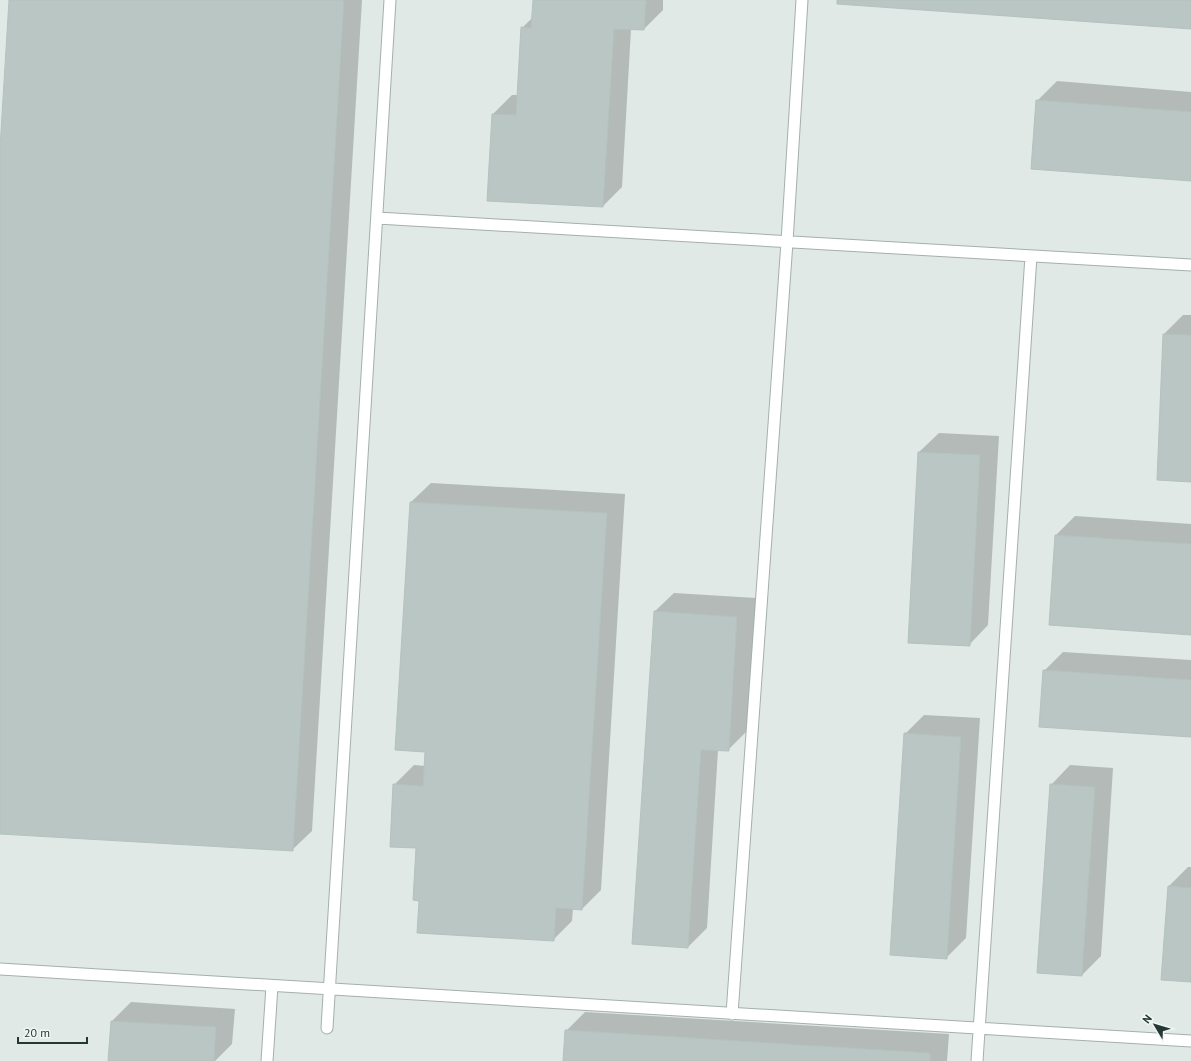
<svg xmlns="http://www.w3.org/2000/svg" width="1191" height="1061" font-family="'PT Sans',sans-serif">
<rect width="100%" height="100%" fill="#e0e9e6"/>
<path fill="#0003" d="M10,0h352l-50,831 -20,19 -292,-17v-668z
M534,0h129v10l-19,19h-13l-9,158 -19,19 -115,-6 5,-86 19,-19h6l4,-67 11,-11z
M1057,81l134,11v88l-154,-79z
M1183,315h8v166l-33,-2 6,-145z
M939,433l60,3 -11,189 -19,20 -50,-193z
M431,483l194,11 -24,396 -19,19 -9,-1 -1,13 -19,19 -136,-93 -23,-62 20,-20 11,1 1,-15 -30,-2 15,-247z
M1075,516l116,8v110l-141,-10 6,-89z
M674,593l82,5 -9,133 -19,19h-10l-11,178 -19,19 -34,-335z
M1063,652l128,8v76l-147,-65z
M924,715l56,3 -14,220 -19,19 -42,-223z
M1070,765l43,3 -12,188 -19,19 -31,-190z
M1188,867h3v114l-22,-95z
M131,1002l104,7 -3,35 -17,17h-106l3,-40z
M585,1012l364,22 -2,27h-383l2,-30z"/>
<path fill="#b9c6c3" stroke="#b4c2be" d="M9,0h335l-51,851 -293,-17v-686z
M533,0h113l-2,30 -30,-1 -11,178 -116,-6 5,-87 24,1 5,-88 10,1z
M837,0h354v29l-354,-25z
M1036,100l155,12v69l-160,-12z
M1163,334l28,1v147l-34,-2z
M918,452l62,3 -10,191 -62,-3z
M410,502l197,11 -25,397 -26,-2 -2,33 -137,-8 2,-32 -6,-1 3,-52 -26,-1 3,-63 30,2 2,-34 -30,-2z
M1055,535l136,9v91l-142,-10z
M654,611l83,6 -8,134 -28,-1 -13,198 -56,-4z
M1043,670l148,10v57l-152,-10z
M904,733l57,4 -14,222 -57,-4z
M1050,784l45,3 -13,189 -45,-3z
M1168,886l23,2v94l-30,-2z
M111,1021l105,6 -2,34h-106z
M565,1030l365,23v8h-367z"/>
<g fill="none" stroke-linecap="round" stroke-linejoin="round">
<defs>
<path id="lane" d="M377,218l814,47
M0,969l1191,72
M732,1014l55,-772 15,-242
M327,1028l63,-1028
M267,1061l5,-75
M977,1061l54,-805"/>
</defs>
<use href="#lane" stroke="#a4b0ad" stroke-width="13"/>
<use href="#lane" stroke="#fff" stroke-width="11"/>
</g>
<g transform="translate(1155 1025) rotate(308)" stroke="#f0f6f4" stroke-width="3" paint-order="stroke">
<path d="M0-3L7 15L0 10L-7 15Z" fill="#233735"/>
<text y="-6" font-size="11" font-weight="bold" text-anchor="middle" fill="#233735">N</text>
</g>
<path d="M18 1037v6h69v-6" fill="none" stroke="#233735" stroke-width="2"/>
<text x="24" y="1037" font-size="12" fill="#233735" stroke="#f0f6f4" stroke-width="3" paint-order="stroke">20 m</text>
</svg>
